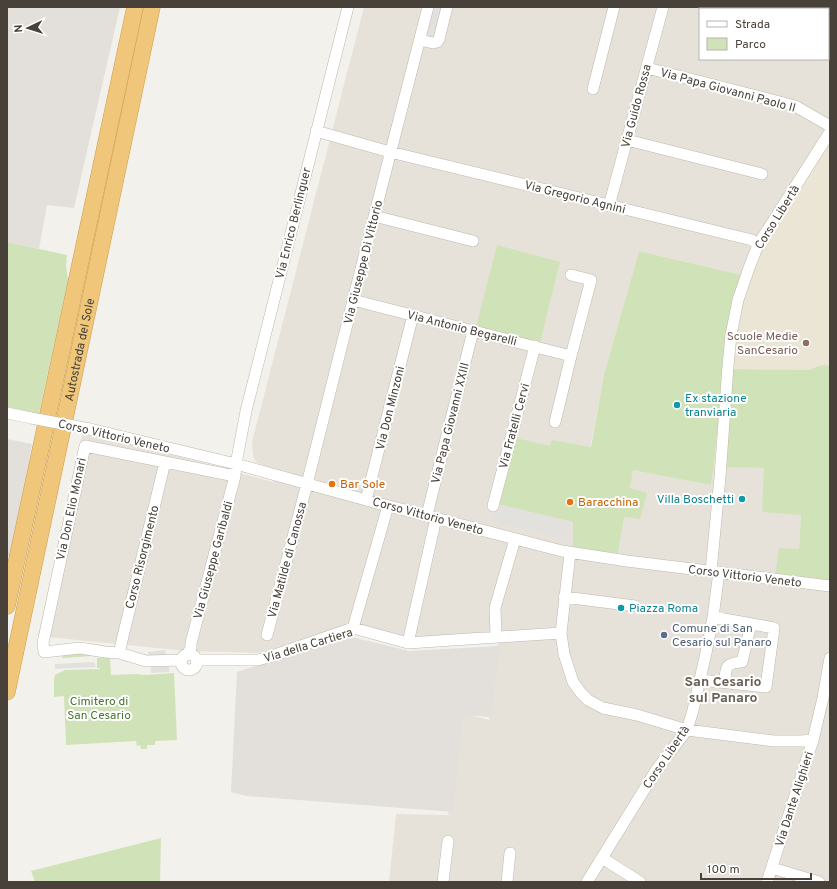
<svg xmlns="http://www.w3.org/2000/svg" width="837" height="889" font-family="Overpass,sans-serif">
<rect width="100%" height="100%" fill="#f3f1eb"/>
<path fill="#e7e2d9" d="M364,7h387l6,2h-57v50h128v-29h2v114l-9,9 -75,123 -107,-25 -35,123 -16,86 123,25 3,-19 50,2 37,46 -2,35 31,35v298h-441l7,-68 52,1 10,-64 2,-39 29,8 9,-78 -91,1 -58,-15 -78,25 -85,-2 -148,-15 45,-205 190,51 3,-12 -16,-6 -5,-3 -2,-6 -1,-13z"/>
<path fill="#e3e0dc" d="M7,7h113l-46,201 -27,-3 -8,44 -32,-7z
M7,439l25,5 -21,113 -4,-1z
M352,637l57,14 91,-5 -9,71 -28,-2 -10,97 -207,-16 -15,-4 6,-120 60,-20z"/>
<path fill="#ebe5d6" d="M830,144v222l-6,-1 -6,1 -9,4h-8l-68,-1 -8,-16 39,-111 57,-89z"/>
<path fill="#d0e3b8" d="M7,242l60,13 -1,10 2,15 -29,134 -32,-6z
M497,245l63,17 -20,81 -64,-16z
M639,251l107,25 -21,77 -11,113 -3,19 -78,-15 -3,18 17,5 -7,26 -16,-2 -6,36 -45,-5v-26l-75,-18 18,-66 34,8 2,-6 39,7 13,-73z
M824,365l6,1v218l-55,-7 4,-29 20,1 2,-34 -39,-3 2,-44 -38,-1 7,-98 76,1 9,-4z
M64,653h27l1,3 -29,2 -1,-1 -1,-3z
M110,657l1,18 26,-1 7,1 30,-2 3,67 -22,1v4h-8v3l-1,1h-5l-1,-4 -3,1 -1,-5 -70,4 -2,-49 -10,1v-18l1,-4 10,-5 35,-1v-1h-3v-10z
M161,838l-1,44h-125l-4,-11z"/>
<path fill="#e3e1de" d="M431,7h11l-7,31h-4l-6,-2z
M496,504l74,18 -5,20 -9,-2v-4l-64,-15z
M165,650l1,7 -18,1v-6z
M94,662l2,5 -41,2v-5z
M169,666v6l-18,1v-6z"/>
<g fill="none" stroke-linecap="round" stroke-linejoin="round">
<defs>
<path id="minor" d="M777,7l7,2
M828,22l2,1
M420,40l13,3 4,-1 2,-3 8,-32
M647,68l148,38 35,20
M593,89l21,-82
M316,131l74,21 362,88 6,5
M627,140l135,34
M609,206l54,-199
M374,216l99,25
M353,300l218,56 20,-76 -20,-5
M7,413l24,5
M555,422l16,-66
M90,429l146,35 130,36 196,51 65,10 203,25
M366,500l47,-185
M493,506l42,-160
M427,515l46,-184
M570,553l-9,80 3,21 9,28 8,11 7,7 15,8 34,7 50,15 87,11h26l13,-1 10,-42 7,-40
M711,571l9,-94 8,-111 3,-31 7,-35 11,-32 9,-23 72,-113
M564,597l71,9
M353,628l35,-122
M267,635l40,-151 69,-275 52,-202
M496,636l-1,-28 20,-69
M408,643l28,-125
M119,653l46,-191
M181 662a8 8 0 1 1 16 0a8 8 0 1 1-16 0Z
M187,655l4,-7v-5l44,-167 1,-12 10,-53 102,-404
M182,660l-36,1 -27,-8 -14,-1 -25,-4 -36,4 -1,-9 42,-197 150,30
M196,660h62l14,-4 81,-28 55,15 153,-10
M700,680l66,7 8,-59 -61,-11
M725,682c1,-15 0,-19 17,-20l9,-38
M602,858l38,24
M772,868l47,14
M443,882l5,-41
M507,882l3,-29
M587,882l70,-113 30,-39 6,-20 13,-57 7,-36 6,-45
M767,882l46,-142"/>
<g id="highway">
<path d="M7,606l128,-599"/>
<path id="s1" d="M7,692l145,-685"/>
</g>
</defs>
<use href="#minor" stroke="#beb8ae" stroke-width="12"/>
<use href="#highway" stroke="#cd9c4b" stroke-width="17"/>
<use href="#minor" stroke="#fff" stroke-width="11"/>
<use href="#highway" stroke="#efc67a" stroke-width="16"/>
<defs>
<path id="minor-bridge" d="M31,418l59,11"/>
</defs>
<use href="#minor-bridge" stroke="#beb8ae" stroke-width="12" stroke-linecap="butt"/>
<use href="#minor-bridge" stroke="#fff" stroke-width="11"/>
</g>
<circle fill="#8d6e63" stroke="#fff" stroke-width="1.5" cx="806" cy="343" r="4"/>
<g fill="#0f9aa8" stroke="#fff" stroke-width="1.5">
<circle cx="677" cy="405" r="4"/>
<circle cx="742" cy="499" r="4"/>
<circle cx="621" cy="608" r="4"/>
</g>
<g fill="#e8710a" stroke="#fff" stroke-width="1.5">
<circle cx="332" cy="484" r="4"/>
<circle cx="570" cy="502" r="4"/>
</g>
<circle fill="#5c6f8a" stroke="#fff" stroke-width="1.5" cx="664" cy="635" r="4"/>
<g text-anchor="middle" stroke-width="4" stroke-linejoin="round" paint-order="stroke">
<g font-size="12" fill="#474139" stroke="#fff">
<text transform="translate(728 90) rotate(15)" y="4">Via Papa Giovanni Paolo II</text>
<text transform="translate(636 106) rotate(-75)" y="4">Via Guido Rossa</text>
<text transform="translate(575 197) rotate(14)" y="4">Via Gregorio Agnini</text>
<text transform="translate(777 217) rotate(-58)" y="4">Corso Libertà</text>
<text transform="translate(293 223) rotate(-76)" y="4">Via Enrico Berlinguer</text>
<text transform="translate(363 262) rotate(-76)" y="4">Via Giuseppe Di Vittorio</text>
<text transform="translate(462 328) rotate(14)" y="4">Via Antonio Begarelli</text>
<text dy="4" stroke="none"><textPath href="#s1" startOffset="350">Autostrada del Sole</textPath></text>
<text transform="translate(390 408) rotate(-76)" y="4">Via Don Minzoni</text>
<text transform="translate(450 423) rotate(-76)" y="4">Via Papa Giovanni XXIII</text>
<text transform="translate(514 426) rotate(-75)" y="4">Via Fratelli Cervi</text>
<text transform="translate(114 436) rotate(13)" y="4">Corso Vittorio Veneto</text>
<text transform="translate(71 509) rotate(-78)" y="4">Via Don Elio Monari</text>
<text transform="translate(428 516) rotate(15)" y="4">Corso Vittorio Veneto</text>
<text transform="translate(142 557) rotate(-76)" y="4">Corso Risorgimento</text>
<text transform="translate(213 560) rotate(-75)" y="4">Via Giuseppe Garibaldi</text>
<text transform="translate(287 560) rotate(-75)" y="4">Via Matilde di Canossa</text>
<text transform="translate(745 576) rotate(7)" y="4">Corso Vittorio Veneto</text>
<text transform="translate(308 645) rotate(-17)" y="4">Via della Cartiera</text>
<text transform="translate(666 757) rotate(-56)" y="4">Corso Libertà</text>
<text transform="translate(794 799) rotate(-72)" y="4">Via Dante Alighieri</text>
</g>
<g font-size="12" fill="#785e54" stroke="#fff" text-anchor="end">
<text x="798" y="340">Scuole Medie<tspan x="798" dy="14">SanCesario</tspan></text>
</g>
<g font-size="12" fill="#0d838f" stroke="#fff" text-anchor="start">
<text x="685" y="402">Ex stazione<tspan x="685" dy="14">tranviaria</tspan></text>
<text x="734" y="503" text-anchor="end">Villa Boschetti</text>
<text x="629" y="612">Piazza Roma</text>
</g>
<g font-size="12" fill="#c56008" stroke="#fff" text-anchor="start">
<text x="340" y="488">Bar Sole</text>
<text x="578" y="506">Baracchina</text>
</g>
<g font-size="12" fill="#4e5e75" stroke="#fff" text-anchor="start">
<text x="672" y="632">Comune di San<tspan x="672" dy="14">Cesario sul Panaro</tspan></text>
</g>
<g font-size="12" fill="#4c7332" stroke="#fff">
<text x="99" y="705">Cimitero di<tspan x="99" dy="14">San Cesario</tspan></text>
</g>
<g font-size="14" font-weight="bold" fill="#695f52" stroke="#fff">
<text x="723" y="686">San Cesario<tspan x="723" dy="16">sul Panaro</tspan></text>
</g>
</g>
<rect width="837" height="889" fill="none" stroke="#474139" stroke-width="16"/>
<rect x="699" y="8" width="130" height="52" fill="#ffffff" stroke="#b5b3b0"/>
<rect x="707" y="21" width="20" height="6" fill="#ffffff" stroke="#b5b3b0"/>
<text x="735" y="28" font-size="12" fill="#474139">Strada</text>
<rect x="707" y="38" width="20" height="12" fill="#d0e3b8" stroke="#b5b3b0"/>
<text x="735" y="48" font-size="12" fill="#474139">Parco</text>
<g transform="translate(28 28) rotate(266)" stroke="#ffffff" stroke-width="3" paint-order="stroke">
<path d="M0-3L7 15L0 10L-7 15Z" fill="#474139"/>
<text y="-6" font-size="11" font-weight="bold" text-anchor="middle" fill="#474139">N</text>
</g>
<path d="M701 873v6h110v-6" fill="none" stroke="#474139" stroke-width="2"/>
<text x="707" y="873" font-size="12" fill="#474139" stroke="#ffffff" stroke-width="3" paint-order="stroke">100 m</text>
</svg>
